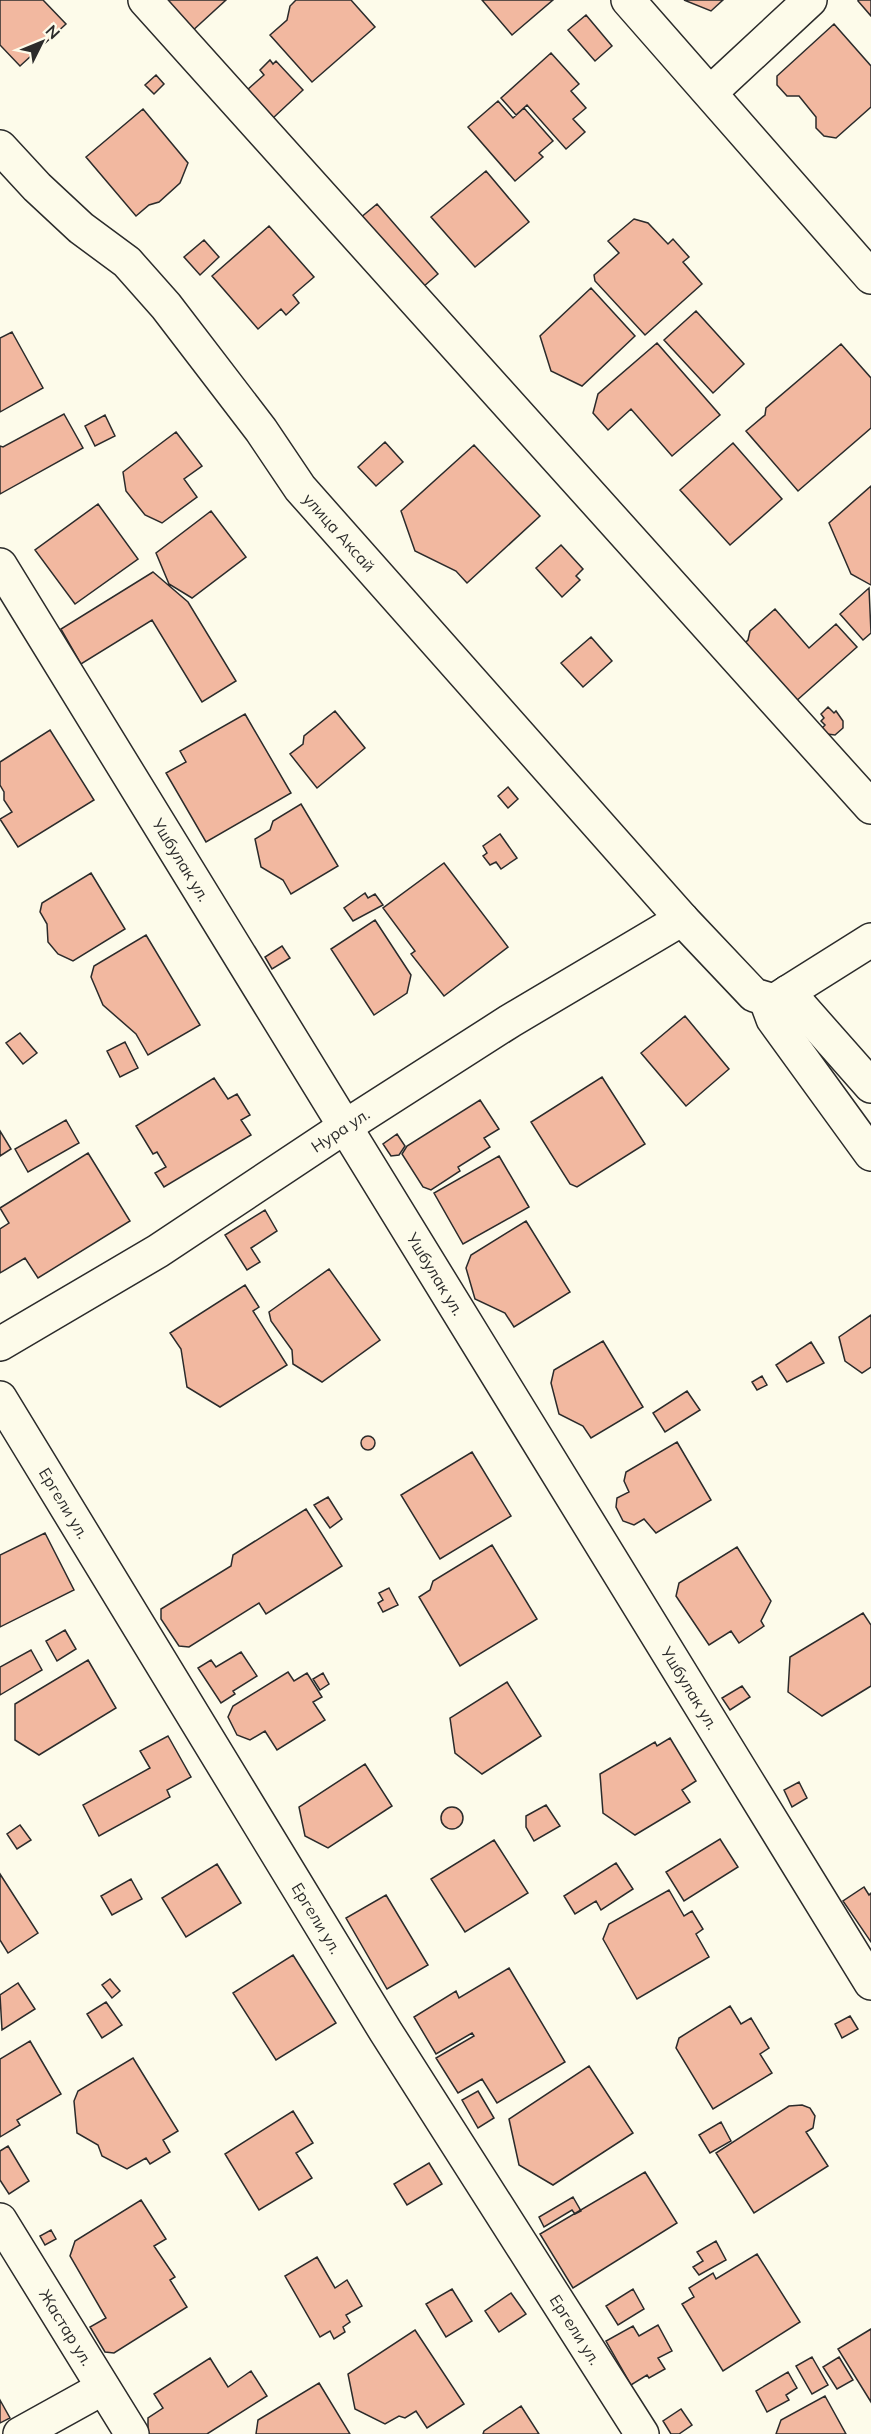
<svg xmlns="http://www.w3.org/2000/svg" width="871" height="2434" font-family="Mulish,sans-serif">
<rect width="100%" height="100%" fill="#fdfbea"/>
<path fill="#f2b8a0" stroke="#2b2b2b" stroke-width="1.5" d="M0,0h43l23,24 -46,42 -20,-21z
M167,0h59l-36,33 -27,-29z
M296,0h55l24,27 -63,55 -42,-47 17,-15 3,-14z
M482,0h71l-41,35z
M684,0h39l-12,11z
M858,0h13v16l-13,-15z
M586,15l26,31 -17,15 -27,-31z
M834,24l37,42v41l-35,31 -12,-2 -8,-8v-11l-17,-21h-12l-10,-11v-9z
M551,53l28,31 -8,7 15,17 -13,11 12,13 -19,17 -39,-44 -11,10 -15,-17z
M270,60l3,4 3,-3 27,29 -31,29 -25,-29 17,-15 -4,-5z
M156,75l8,9 -10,10 -9,-9z
M498,101l15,17 11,-10 29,33 -14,12 4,4 -28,24 -47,-54z
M143,109l45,54 -8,20 -21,19 -10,3 -13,11 -50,-59z
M486,171l43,51 -54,45 -44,-50z
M377,204l61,70 -22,19 -62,-70z
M634,219l14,4 20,21 5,-5 16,18 -6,5 19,22 -57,51 -50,-54 -1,-6 25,-22 -11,-12z
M269,226l45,51 -21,18 6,8 -13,12 -5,-6 -23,20 -46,-53z
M204,240l15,17 -19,18 -16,-18z
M591,288l44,48 -53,50 -31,-15 -11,-35z
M696,311l48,53 -31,29 -49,-53z
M12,332l31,56 -43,24v-74z
M657,343l63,72 -48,41 -41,-47 -23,21 -15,-17 5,-19z
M841,344l30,34v50l-73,63 -52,-60 19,-16 1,-7z
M64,414l19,34 -83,46v-48l3,1z
M105,415l10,21 -20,10 -10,-20z
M176,432l26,34 -18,13 13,18 -35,26 -17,-8 -19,-24 -3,-19z
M385,442l18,20 -27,24 -18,-19z
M733,443l49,56 -52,46 -50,-55z
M474,445l66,71 -73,67 -11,-12 -41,-20 -14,-40z
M871,486v99l-20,-11 -22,-51z
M98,504l40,55 -63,45 -40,-54z
M211,511l35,46 -54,41 -23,-14 -13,-31z
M561,545l22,24 -7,7 4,4 -18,17 -26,-29z
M153,572l35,30 48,79 -34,21 -50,-82 -71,44 -20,-35z
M869,588l2,45 -8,7 -23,-26z
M775,609l34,39 27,-24 21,23 -71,63 -51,-58 13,-12 2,-9z
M591,637l21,24 -29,26 -22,-24z
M828,707l6,6 2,-2 7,10v7l-8,7 -8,-1 -5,-6 3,-3 -4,-4 3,-3 -3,-4z
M335,711l30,37 -48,40 -27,-34 13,-10 1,-8z
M245,714l46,79 -85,49 -40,-69 20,-11 -6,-11z
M50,730l44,70 -76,47 -18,-28 12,-7 -8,-12v-8l-4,-7v-23z
M508,787l10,12 -10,9 -10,-12z
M301,804l37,62 -47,28 -8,-14 -22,-13 -6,-28 15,-9 3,-9z
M500,834l17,24 -16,11 -5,-7 -6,3 -7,-9 4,-3 -4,-7z
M444,863l64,84 -64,49 -33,-42 4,-3 -32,-43z
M91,873l34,56 -52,32 -15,-7 -10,-12 -1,-18 -7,-12 2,-9z
M365,893l3,5 7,-4 8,11 -30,16 -9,-13z
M375,920l36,55 -4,18 -33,22 -43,-66z
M146,935l54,90 -52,30 -12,-21 -33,-29 -12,-28 3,-11z
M282,946l8,12 -18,11 -7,-12z
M685,1016l44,53 -43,37 -45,-53z
M20,1033l17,20 -14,11 -17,-21z
M125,1042l13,26 -18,9 -13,-26z
M602,1077l43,67 -68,43 -7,-3 -39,-62z
M214,1078l14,21 9,-5 13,21 -9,5 10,15 -87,52 -9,-14 11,-6 -9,-15 -4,2 -17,-28z
M480,1100l19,29 -15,9 6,9 -32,20 2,4 -29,19 -8,-3 -21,-33 5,-8z
M66,1120l13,23 -51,29 -13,-23z
M0,1131l11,18 -11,7z
M397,1134l8,12 -6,9 -8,1 -8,-12z
M88,1153l42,68 -92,57 -13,-20 -25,15v-44l9,-6 -9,-15z
M499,1156l30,51 -66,37 -29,-51z
M265,1210l12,21 -26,17 9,14 -13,8 -22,-35z
M526,1221l44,71 -56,35 -9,-14 -30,-14 -9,-31 5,-13z
M329,1269l51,71 -58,42 -29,-18 -1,-14 -21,-29 -2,-9z
M245,1285l14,22 -6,4 34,54 -67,42 -33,-20 -6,-38 -11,-16z
M871,1315v52l-9,6 -17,-12 -6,-24z
M603,1341l40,66 -52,31 -8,-12 -24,-12 -8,-31 3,-13z
M811,1342l13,21 -37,19 -11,-17z
M762,1376l5,9 -10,5 -5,-8z
M687,1391l13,19 -35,22 -12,-19z
M361 1443a7 7 0 1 1 14 0a7 7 0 1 1-14 0Z
M677,1442l34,58 -55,33 -12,-14 -10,6 -11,-4 -7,-14 1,-9 12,-6 -5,-11 2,-9z
M472,1452l39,64 -71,43 -39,-64z
M328,1497l14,22 -12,9 -16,-23z
M306,1509l36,57 -76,48 -7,-11 -70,44 -10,-1 -18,-27v-10l70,-43 2,-11z
M45,1533l29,57 -74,37v-72z
M492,1545l45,74 -77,47 -41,-69 11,-7 3,-9z
M737,1547l34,54 -10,20 3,5 -25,17 -8,-12 -22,14 -33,-49 3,-13z
M389,1588l9,17 -15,7 -5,-9 5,-3 -4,-7z
M863,1613l8,12v61l-49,30 -34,-24 2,-35z
M65,1630l11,19 -19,12 -11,-20z
M31,1650l11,20 -42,25v-28z
M241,1652l16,24 -24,15 2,3 -14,9 -23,-35 13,-8 5,7z
M88,1660l28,48 -77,47 -24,-15v-36z
M288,1672l6,9 13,-8 15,24 -9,5 12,18 -48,30 -12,-19 -15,9 -13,-5 -9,-18 5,-11z
M323,1673l6,11 -9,6 -7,-11z
M507,1682l34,54 -59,38 -27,-21 -5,-35z
M742,1686l8,11 -20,13 -8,-12z
M168,1736l23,41 -24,13 3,7 -71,39 -16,-31 67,-37 -10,-17z
M670,1738l26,43 -14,9 8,12 -55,33 -32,-22 -3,-39 55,-32 2,4z
M365,1764l27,42 -64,42 -23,-12 -6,-29z
M799,1782l8,16 -15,9 -8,-17z
M546,1805l14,21 -26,15 -8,-14v-11z
M441 1818a11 11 0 1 1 22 0a11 11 0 1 1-22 0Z
M20,1825l11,15 -14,9 -10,-15z
M720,1839l18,28 -54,34 -18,-29z
M494,1840l34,53 -63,39 -34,-53z
M616,1863l17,26 -32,21 -5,-9 -21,13 -11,-18z
M217,1864l24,39 -55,34 -24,-39z
M0,1874l38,59 -30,20 -8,-13z
M131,1879l11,20 -30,16 -11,-19z
M864,1887l5,8 2,-2v49l-28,-41z
M669,1890l15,26 8,-5 11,18 -7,5 13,23 -72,42 -34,-60 6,-15z
M386,1895l42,70 -41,24 -41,-71z
M293,1955l43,68 -60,37 -43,-67z
M509,1968l56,94 -68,41 -15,-24 -24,14 -22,-35 38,-22 -2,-3 -36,21 -22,-37 42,-26 3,7z
M110,1979l10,12 -8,7 -10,-13z
M18,1983l17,26 -33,21 -2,-35z
M106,2002l16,23 -20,13 -15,-24z
M730,2006l11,18 10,-6 18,30 -9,6 12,19 -59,36 -37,-61 3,-10z
M850,2016l8,13 -16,9 -7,-14z
M30,2041l31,53 -44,26 3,5 -20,12v-78z
M133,2058l45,73 -15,9 7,12 -20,12 -4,-6 -19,11 -25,-13 -4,-11 -21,-12 -3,-32 4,-10z
M589,2066l44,67 -80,52 -34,-20 -10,-46z
M478,2091l16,27 -16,10 -16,-28z
M802,2105l8,3 5,8 -2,12 -7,4 22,34 -74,47 -38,-60 73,-47z
M293,2111l20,32 -17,10 16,25 -53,32 -34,-56z
M721,2122l10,19 -21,12 -11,-18z
M8,2146l21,35 -20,13 -9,-14v-29z
M429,2163l13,21 -35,21 -13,-21z
M645,2172l32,51 -104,65 -33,-54z
M573,2197l8,14 -6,3 -3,-4 -28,17 -5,-10z
M141,2200l25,39 -12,7 21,31 -5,3 17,27 -73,46 -9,-1 -15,-25 16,-9 -36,-62 5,-15z
M51,2230l5,9 -11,6 -5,-9z
M716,2241l10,19 -27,15 -6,-8 10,-6 -6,-9z
M757,2254l43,68 -77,49 -41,-67 12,-7 -5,-9 24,-15 3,6z
M317,2257l18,31 12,-8 15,26 -16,9 4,7 -7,5 2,5 -11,7 -4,-8 -10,6 -35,-61z
M452,2289l20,32 -26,16 -20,-33z
M633,2289l11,20 -26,16 -12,-19z
M511,2293l15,21 -27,18 -14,-21z
M658,2325l14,26 -14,7 7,11 -16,9 -2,-3 -16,10 -25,-44 27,-15 6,10z
M871,2329v73l-33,-53z
M415,2330l49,74 -37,24 -11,-17 -11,7 -6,-2 -14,8 -30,-15 -7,-35z
M812,2357l16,28 -16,9 -16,-28z
M839,2357l14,23 -16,9 -14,-22z
M210,2358l18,29 23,-16 16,25 -60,38h-59v-16l15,-10 -9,-14z
M788,2372l9,16 -11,7 3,5 -22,12 -11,-21z
M319,2383l31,51h-94l2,-14z
M825,2396l21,38h-70l5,-14z
M0,2400l10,18 -10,5z
M521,2406l18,28h-56l1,-3z
M681,2409l11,16 -13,9h-8l-8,-13z"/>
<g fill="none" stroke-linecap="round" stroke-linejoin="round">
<defs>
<g id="minor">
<path d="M145,0l726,807"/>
<path d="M628,0l243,277"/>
<path d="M711,92l99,-92"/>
<path id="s1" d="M0,147l37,40 44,41 46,34 39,44 95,124 39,58 382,431 72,76 20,6 97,-61"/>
<path id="s2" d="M0,565l871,1418"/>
<path d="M788,992l83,94"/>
<path d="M766,1000l7,19 98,135"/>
<path id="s3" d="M0,1344l158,-93 188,-125 164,-105 172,-102"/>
<path id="s4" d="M0,1398l386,634 256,402"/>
<path id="s5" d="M0,2220l132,214"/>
<path d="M20,2434l83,-46"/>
</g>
</defs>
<use href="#minor" stroke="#2b2b2b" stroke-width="36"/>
<use href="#minor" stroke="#fdfbea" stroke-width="33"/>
</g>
<g text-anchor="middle" stroke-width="4.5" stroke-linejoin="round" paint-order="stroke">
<g font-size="16" fill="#2b2b2b" stroke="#fdfbea">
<text dy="6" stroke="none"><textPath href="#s1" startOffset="516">улица Аксай</textPath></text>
<text dy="6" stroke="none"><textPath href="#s2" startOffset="346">Ушбулак ул.</textPath></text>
<text dy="6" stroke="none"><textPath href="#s3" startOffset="402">Нура ул.</textPath></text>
<text dy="6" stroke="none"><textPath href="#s2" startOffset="832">Ушбулак ул.</textPath></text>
<text dy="6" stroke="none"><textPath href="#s4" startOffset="123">Ергели ул.</textPath></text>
<text dy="6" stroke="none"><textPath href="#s2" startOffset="1318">Ушбулак ул.</textPath></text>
<text dy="6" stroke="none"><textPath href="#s4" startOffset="609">Ергели ул.</textPath></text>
<text dy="6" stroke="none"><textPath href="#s5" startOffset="126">Жастар ул.</textPath></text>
<text dy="6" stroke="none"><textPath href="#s4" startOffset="1095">Ергели ул.</textPath></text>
</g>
</g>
<g transform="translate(42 42) rotate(47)" stroke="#fdfbea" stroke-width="4.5" paint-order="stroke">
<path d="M0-4.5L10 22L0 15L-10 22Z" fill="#2b2b2b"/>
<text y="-9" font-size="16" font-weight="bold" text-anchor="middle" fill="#2b2b2b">N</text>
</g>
</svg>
